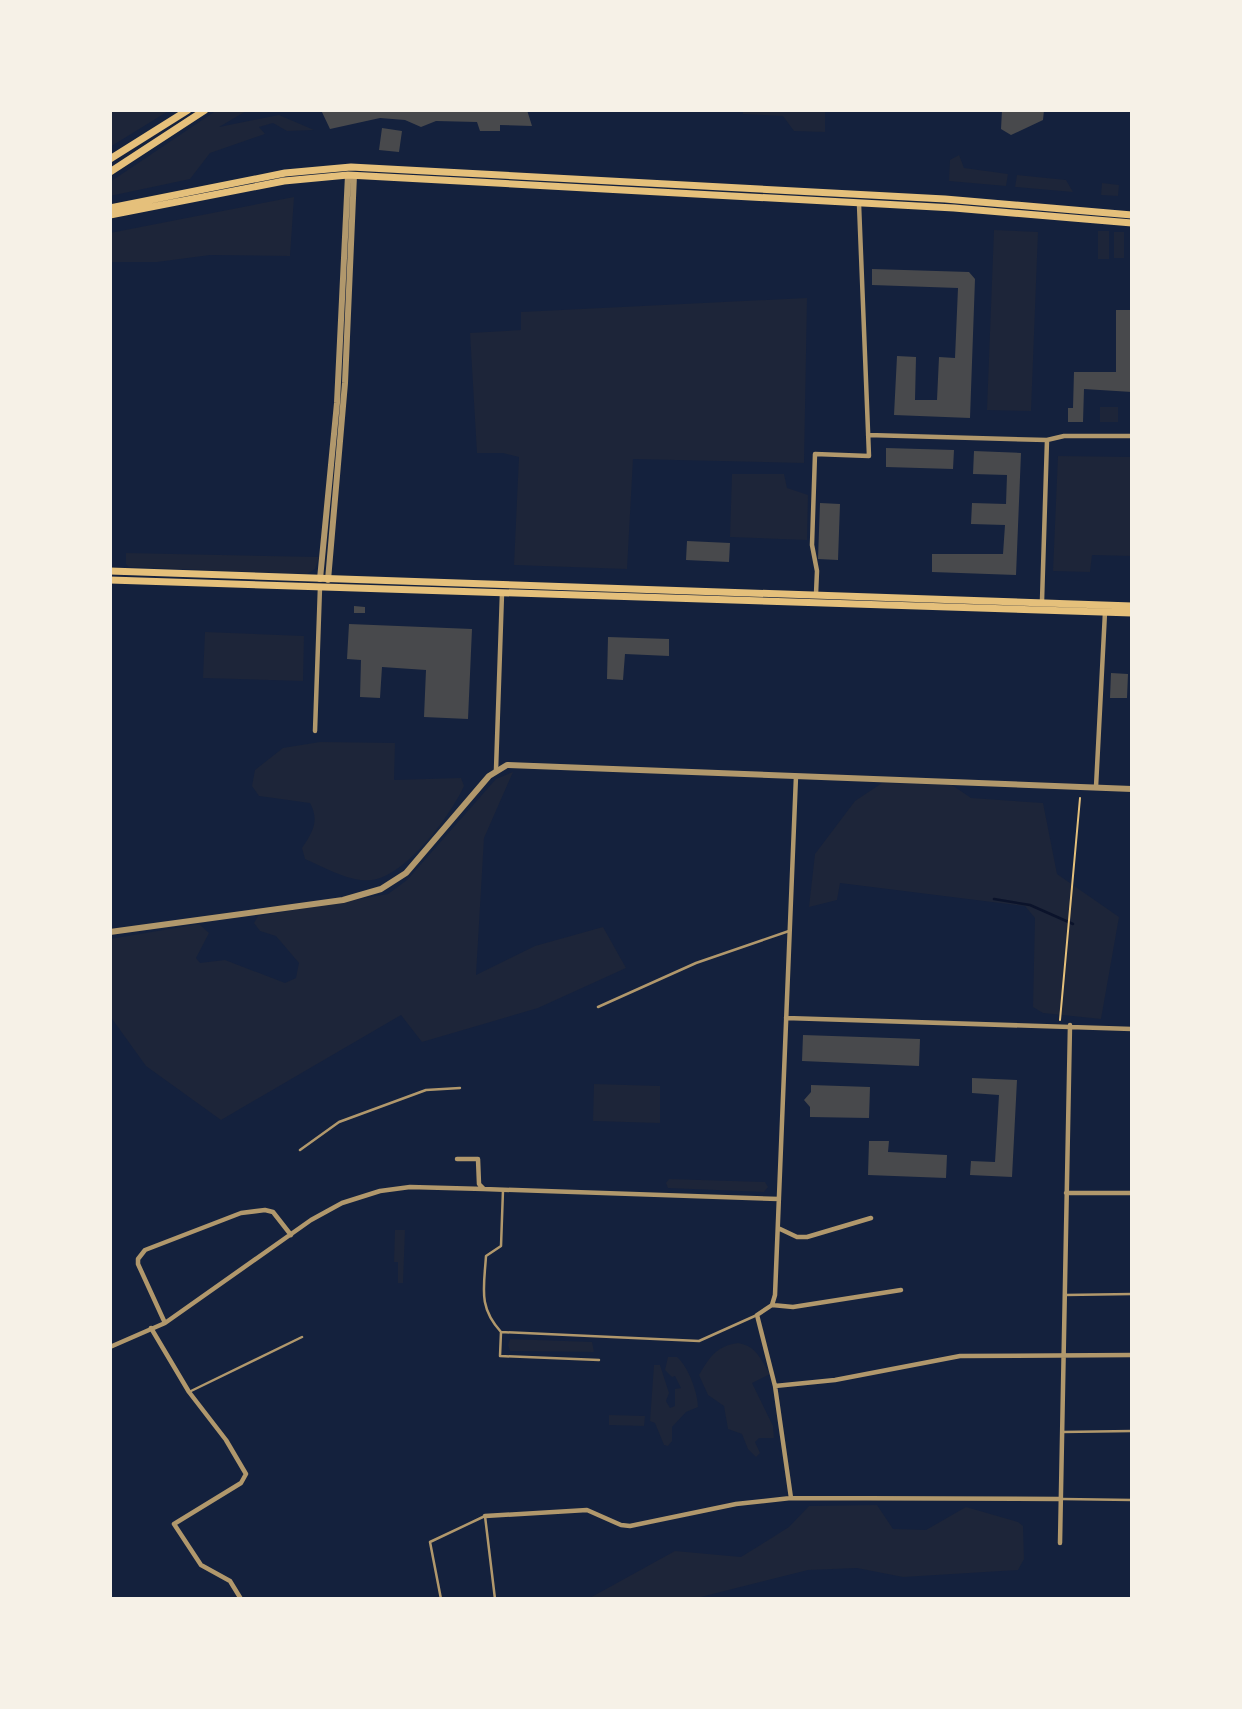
<svg xmlns="http://www.w3.org/2000/svg" width="1242" height="1709" font-family="'Roboto Condensed',sans-serif">
<rect width="100%" height="100%" fill="#14213d"/>
<path fill="#1d2539" d="M110,110h60l-60,37z
M217,110h31l-29,17 60,-12 35,15 -27,1 -14,-8 -14,4 6,7 -55,19 -20,26 -80,17v-14z
M743,110h82v22l-31,-1 -11,-15 -40,-2z
M959,155l5,13 44,6 -2,12 -57,-5 1,-21z
M1017,175l49,5 7,12 -58,-5z
M1102,183l17,2 -1,11 -17,-1z
M294,197l-4,59 -80,-1 -53,7h-47v-29z
M994,230l44,2 -7,179 -44,-1z
M1098,231h11v28h-11z
M1114,232h10v26h-10z
M807,298l-3,165 -171,-4 -6,110 -113,-4 5,-108 -16,-4h-26l-7,-120 51,-3v-18z
M1100,407h18v15h-18z
M1058,456l74,1v99l-40,-1 -2,17 -37,-1z
M732,474h52l3,14 21,7 -1,45 -77,-3z
M126,553l193,4 -4,12 -8,5 -178,-7 -3,-3z
M205,632l99,4 -1,45 -100,-3z
M320,742l75,1 -1,37 67,-2 3,8c-13,29 -58,90 -92,94 -21,3 -48,-13 -67,-21l-3,-11c10,-15 18,-27 8,-45l-51,-7 -7,-10 3,-16 28,-22z
M513,772l-29,66 -8,137 59,-29 68,-19 23,41 -88,40 -116,34 -21,-27 -180,105 -75,-54 -36,-50v-77l89,-15 10,9 -13,25 4,5 25,-3 60,23 11,-5 3,-15 -23,-27 -16,-5 -6,-8 4,-7 130,-22 19,-14 89,-101z
M882,783l70,2 19,13 72,5 14,71 62,43 -18,102 -58,-6 -10,-6 2,-89 -10,-12 -185,-23 -3,17 -28,7 6,-53 40,-53z
M594,1084l66,2v37l-67,-2z
M669,1179l96,3 3,5 -4,5 -96,-4 -2,-5z
M395,1230h10l-2,53h-5v-21h-4z
M510,1339l82,3 2,10 -84,-1 -2,-6z
M738,1343c19,3 22,16 32,31l-18,9 21,43 1,12h-15l-4,4 5,11 -4,4 -8,-8 -6,-15 -14,-5 -4,-23 -16,-11 -9,-20c11,-18 17,-29 39,-32z
M668,1357h9c11,9 21,36 21,50l-12,5 -14,15v14l-4,5 -4,-1 -9,-22 -5,-2 4,-56h6l9,28 -3,8 4,7 5,-2v-17l6,-1 -6,-12 -3,1 -7,-7z
M609,1415l36,1 -1,10 -35,-1z
M877,1505l16,24 33,1 40,-23 52,15 5,4 1,33 -6,11 -115,7 -46,-9 -49,2 -115,29h-105l87,-48 66,6 48,-30 20,-21z"/>
<g fill="none" stroke-linecap="round" stroke-linejoin="round">
<path stroke="#0b132b" stroke-width="2.5" d="M994,899l36,6 43,19"/>
</g>
<path fill="#48494c" d="M321,110h206l5,16 -32,-1v6h-20l-3,-9 -41,-1 -15,6 -16,-7 -25,-2 -50,11z
M1002,110h42l-1,10 -32,15 -10,-6z
M382,128l20,3 -3,21 -20,-2z
M872,269l97,3 6,7 -5,139 -76,-3 3,-59 19,1 -1,43h22l2,-43 16,1 3,-70 -86,-3z
M1116,310h16v82l-48,-3 -1,33h-15v-14h5l1,-36h42z
M886,448l68,2 -1,19 -67,-2z
M974,451l47,2 -5,122 -84,-3v-18h71l2,-29 -34,-1 1,-21 34,1 1,-29 -34,-1z
M820,503l20,1 -2,56 -20,-1z
M687,541l43,2 -1,19 -43,-2z
M354,606l11,1v6h-11z
M349,624l123,5 -4,90 -44,-2 2,-47 -44,-3 -2,31 -20,-1 1,-37 -14,-1z
M608,637l61,2v17l-44,-2 -2,26 -16,-1z
M1111,673l17,1 -1,24h-17z
M803,1035l117,4 -1,27 -117,-5z
M972,1078l45,2 -5,97 -42,-2 1,-14 24,1 4,-67 -27,-2z
M811,1085l59,2 -1,31 -59,-1v-10l-6,-7 7,-8z
M869,1141h20l-1,11 59,3 -1,23 -78,-3z"/>
<g fill="none" stroke-linecap="round" stroke-linejoin="round">
<path stroke="#e5c07b" stroke-width="2" d="M1060,1020l20,-222"/>
<path stroke="#b1986c" stroke-width="2.5" d="M598,1007l98,-44 93,-32
M300,1150l39,-28 87,-32 34,-2
M1065,1295l67,-1
M501,1332l198,9 58,-26
M501,1332c-23,-25 -17,-44 -15,-76l15,-10 2,-56
M501,1332l-1,24 99,4
M189,1392l113,-55
M1062,1432l70,-1
M1062,1499l70,1
M441,1599l-11,-57 55,-26 10,83"/>
<path stroke="#b1986c" stroke-width="4.5" d="M868,435l179,5 17,-4h68
M816,594l1,-23 -5,-26 3,-91 54,2 -10,-252
M1042,601l5,-161
M315,731l5,-144
M496,770l6,-177
M1096,787l9,-175
M786,1018l346,11
M457,1159h21l1,25 5,5 295,10
M1066,1193h66
M778,1228l19,9h10l64,-19
M772,1305l21,2 108,-17
M165,1323l-27,-59v-5l7,-9 96,-37 24,-3 8,2 18,23
M151,1328l38,64 37,48 20,34 -5,9 -67,41 27,41 29,16 11,18
M110,1347l55,-24 146,-103 31,-17 38,-12 30,-4 74,2
M775,1386l60,-6 125,-24 172,-1
M791,1498l-16,-112 -18,-71 15,-10 3,-10 21,-519
M485,1516l102,-6 34,15 9,1 106,-22 55,-6 269,1
M1060,1543l10,-518"/>
<path stroke="#b1986c" stroke-width="6" d="M320,579l17,-176 11,-228
M328,580l17,-197 9,-208
M110,932l233,-32 38,-11 25,-16 83,-97 18,-11 625,24"/>
<path stroke="#e5c07b" stroke-width="7" d="M110,159l78,-49
M110,172l95,-62
M110,208l175,-35 66,-6 594,32 187,16
M110,215l174,-34 64,-6 606,33 178,15"/>
<path stroke="#e5c07b" stroke-width="7" d="M110,571l1022,35
M110,580l1022,33"/>
</g>
<rect width="1242" height="1709" fill="none" stroke="#f6f1e7" stroke-width="224"/>
</svg>
